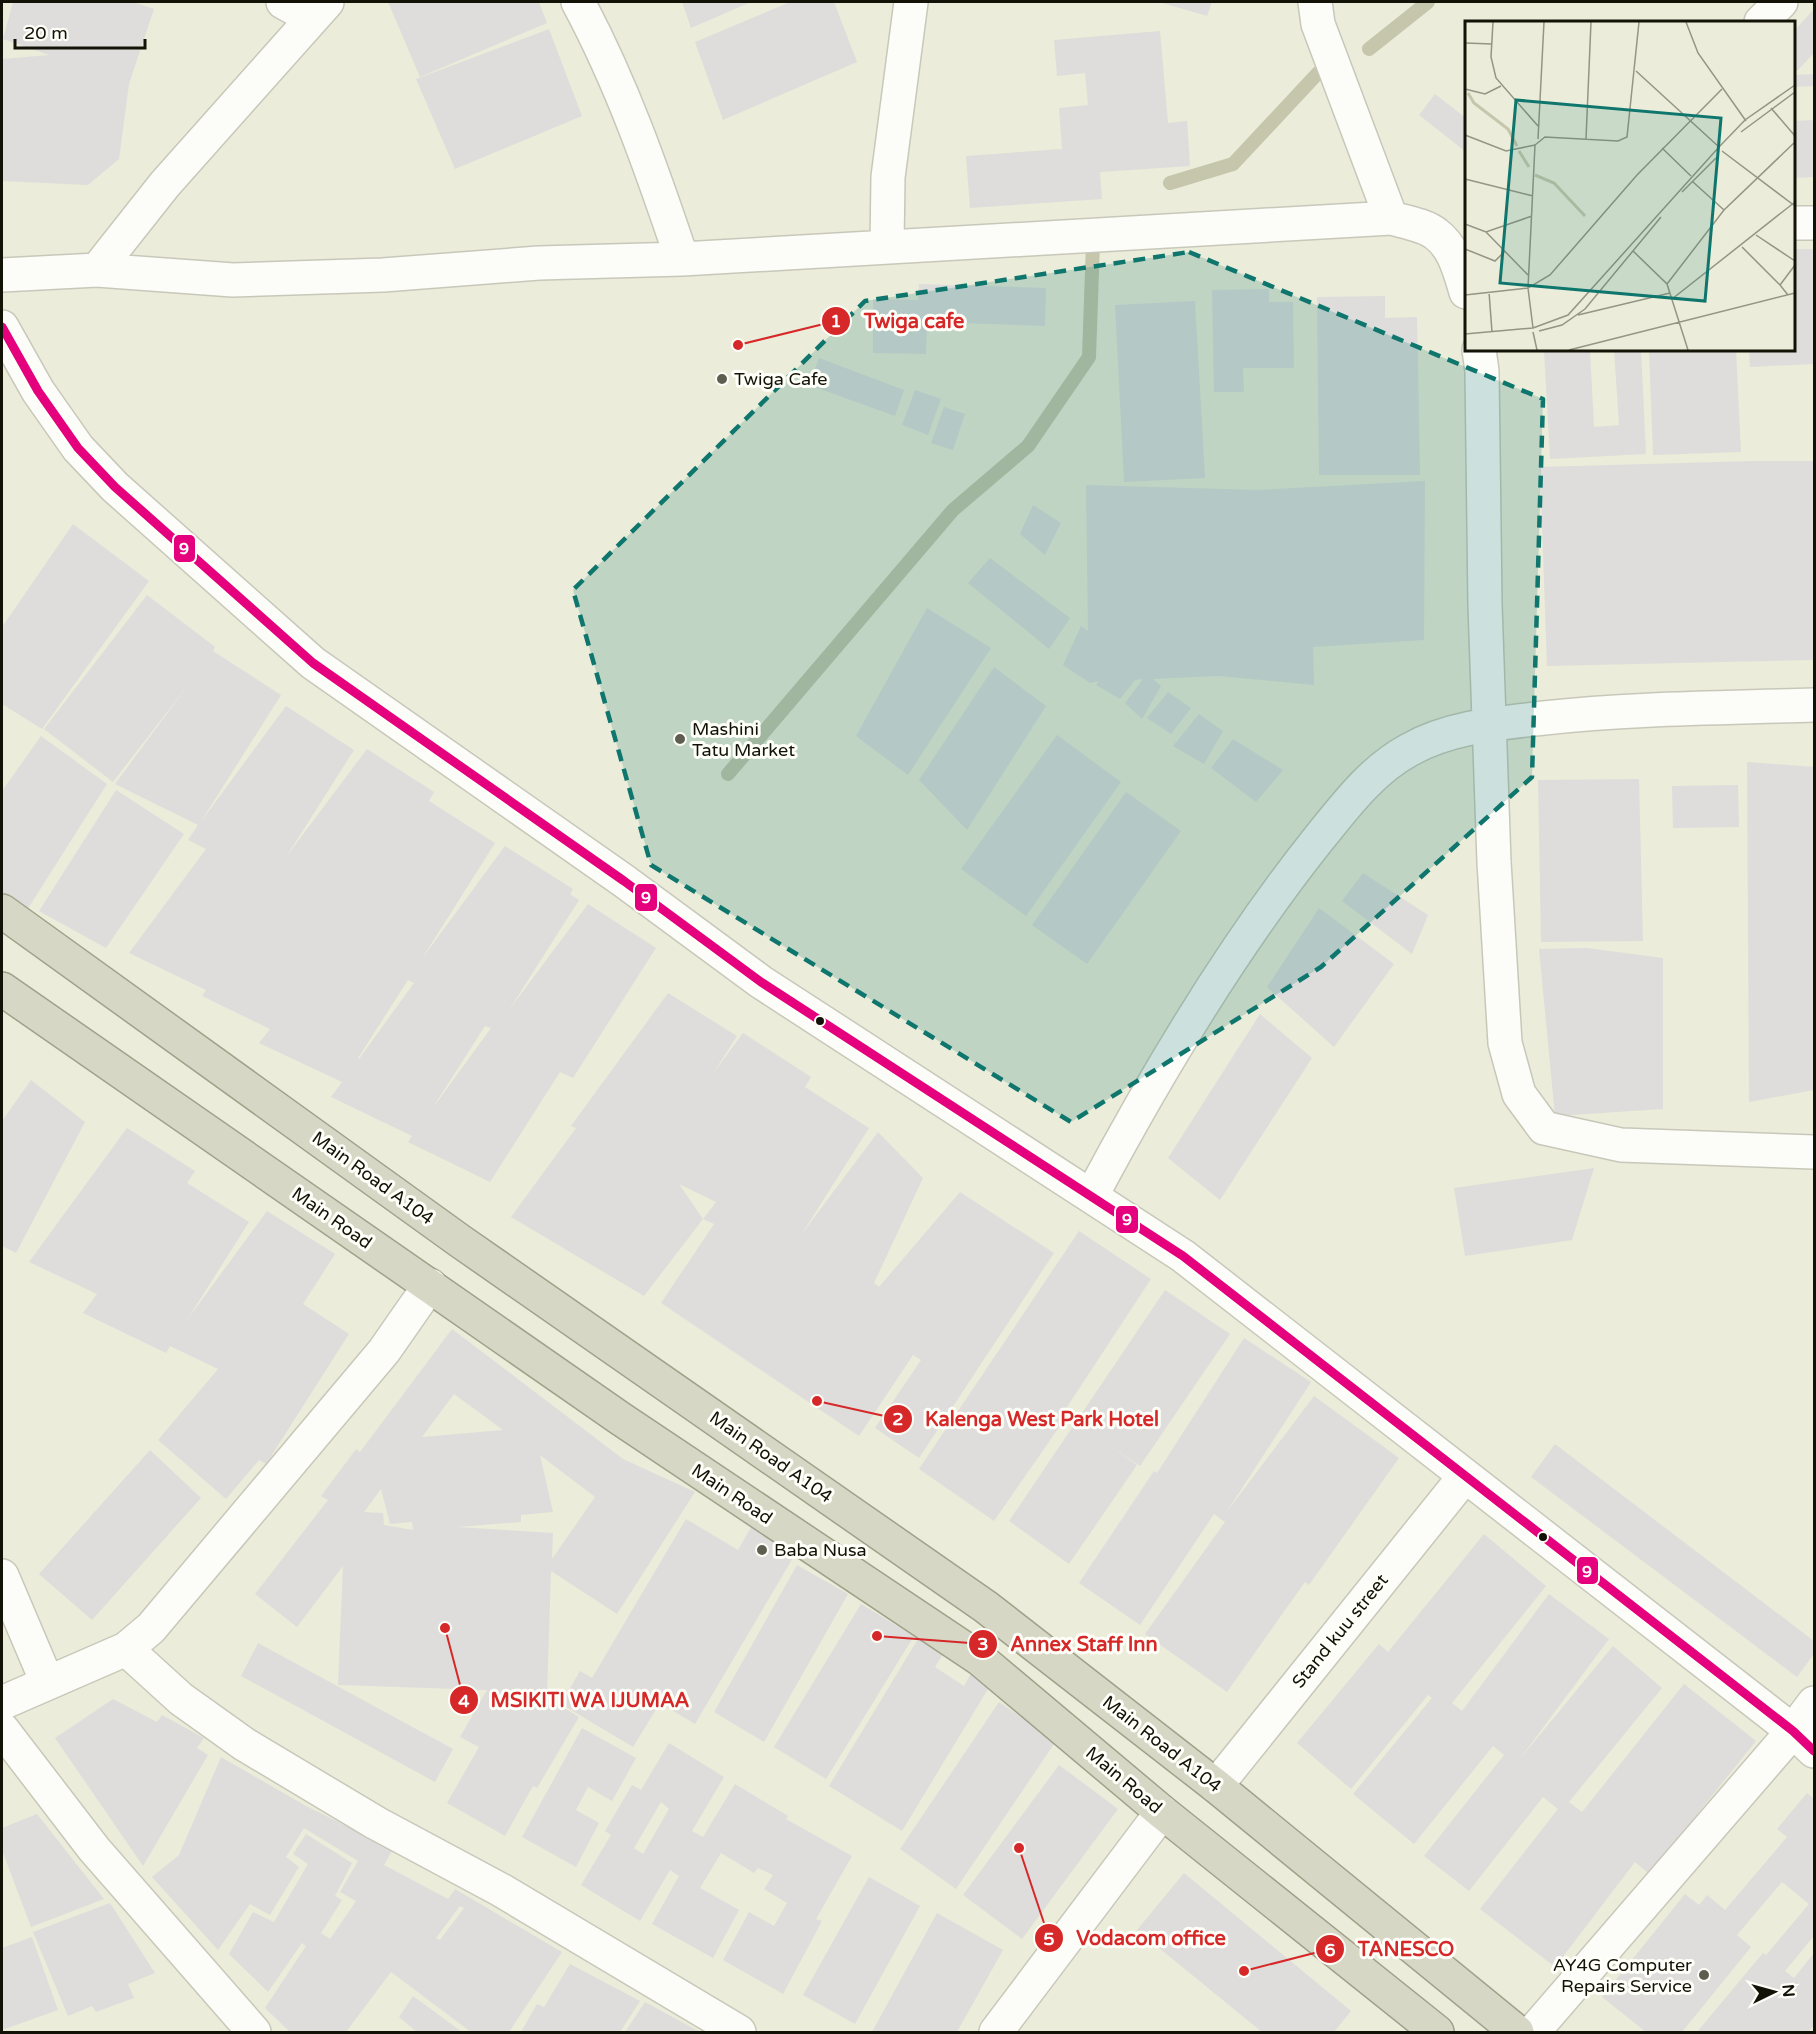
<svg xmlns="http://www.w3.org/2000/svg" width="1816" height="2034" font-family="'Varela Round',sans-serif">
<rect width="100%" height="100%" fill="#ebecd9"/>
<g fill="none" stroke-linecap="round" stroke-linejoin="round">
<path stroke="#c5c6ab" stroke-width="14" d="M1369,49l59,-47
M1170,183l63,-19 85,-91
M728,774l225,-264 75,-64 61,-89 4,-114"/>
</g>
<path fill="#dedddb" fill-rule="evenodd" d="M13,2h120l21,7 -25,75 -10,75 -31,26 -86,-4v-122l47,-4 -46,-16z
M388,2h151l8,21 -127,54z
M682,2h69l-60,26z
M790,2h44l23,60 -134,58 -28,-78z
M1159,2h53l-5,14z
M1814,9v44l-17,18 -3,-4v-36z
M549,29l33,87 -127,53 -39,-90z
M1160,31l8,92 19,-2 3,45 -90,6 2,27 -132,9 -4,-52 96,-7 -3,-41 29,-3 -3,-32 -28,3 -3,-36z
M1814,74v12l-20,1v-12z
M1435,94l31,24v34l-47,-37z
M1814,120v57l-20,1v-57z
M1796,249h18v115l-64,3 -1,-17h45z
M919,284l127,4 -1,38 -118,-4 -1,32 -53,-1v-54l45,1z
M1269,289v13h24l1,66h-51l1,24h-30l-2,-102z
M1385,296v22l32,-1 3,158h-101l-2,-178z
M1195,301l10,177 -81,4 -9,-177z
M1544,350h46l4,77 25,-2 -5,-75h27l5,104 -96,5z
M1649,350h87l5,102 -88,3z
M819,358l85,32 -9,26 -86,-31z
M915,390l26,9 -13,36 -26,-10z
M944,407l21,7 -12,36 -22,-7z
M1753,461h61v199l-267,6 -7,-199z
M1425,481l-1,159 -111,7 1,38 -95,-9 -66,3 8,7 -19,33 -17,-16 18,-24 -8,1 -15,19 -24,-14 3,-4 -9,2 -27,-18 18,-39 7,5 -2,-146 172,5z
M1033,505l28,18 -16,32 -25,-21z
M73,524l76,57 -107,148 -40,-25v-77z
M990,558l80,60 -21,31 -81,-66z
M147,595l68,52 -2,4 68,44 -81,128 86,-117 68,44 -68,107 81,-108 67,43 -5,9 66,42 -74,117 84,-114 68,43 -3,5 9,6 -70,110 79,-106 68,44 -83,130 -13,-6 -70,110 -82,-40 4,-6 -81,-39 11,-15 -83,-39 11,-14 -68,-33 4,-6 -77,-37 77,-104 -18,-9 10,-15 -83,-41 73,-99 -75,97 -69,-53zM408,980l6,3 -55,76 -1,-1zM485,1026l6,2 -56,77v-1z
M927,608l64,40 -83,127 -52,-39z
M994,667l52,39 -79,124 -48,-50z
M1168,692l23,16 -20,26 -24,-16z
M1199,714l24,17 -19,33 -31,-18z
M1057,735l64,47 -95,134 -65,-47z
M41,736l66,48 -80,126 -25,-17v-102z
M1233,739l50,31 -27,32 -45,-34z
M1747,762l67,5v323l-65,12z
M1639,779l4,162 -102,1 -3,-162z
M1738,785l1,42 -66,1 -1,-42z
M116,790l68,44 -78,114 -67,-37z
M1126,792l55,39 -94,133 -55,-39z
M1363,873l65,42 -16,39 -70,-53z
M1319,908l75,56 -60,83 -67,-60z
M1587,948l76,10v151l-108,7 -16,-167z
M668,993l69,43 -25,39 31,-42 68,44 -6,10 64,41 -68,107 77,-103 45,46 -49,105 5,4 81,-95 94,61 -135,205 -44,-30 46,-68 -8,-5 -54,81 -198,-133 53,-79 -11,-5 13,-17 -37,-18 24,35 -59,77 -133,-79 65,-89 -5,-2z
M1260,1014l52,44 -92,142 -52,-42z
M31,1080l54,42 -69,131 -14,-7v-125z
M127,1128l68,43 -8,12 62,39 -62,98 80,-109 68,43 -32,50 46,30 -83,130 -7,-4 -33,39 -68,-59 60,-71 -48,-23 -4,7 -83,-40 14,-19 -68,-32z
M1594,1168l-22,72 -107,16 -11,-68z
M1079,1231l72,48 -84,128 4,3 -77,111 -75,-52z
M1165,1290l65,44 -90,132 -27,-18 24,17 -68,99 -60,-43z
M452,1329l171,130 72,33 -78,122 -66,-43 -4,122 -9,-1 41,25 -42,71 -4,-2 -28,50 -58,-33 32,-56 -19,-10 27,-47 -149,-5 5,-119 -46,61 -42,-33 73,-94 -7,-4 35,-47 4,3zM454,1394l49,36 -81,7zM540,1455l55,42 -43,62 1,-26 -96,-6 64,-5v-7l32,-3zM381,1489l9,35 22,-2 1,8 -29,-5 -1,-12 -19,-1z
M1244,1338l67,44 -85,131 88,-117 85,62 -90,127 -4,-3 -78,110 -82,-58 80,-112 -3,-2 -8,-6 -74,111 -61,-42 75,-112 3,2z
M1555,1444l259,197v13l-17,23 -266,-200z
M150,1450l51,48 -109,122 -53,-46z
M686,1519l52,31 15,-26 44,27 -102,173 -35,-21 -27,44 -72,-43 19,-33 12,7z
M1484,1534l62,52 -94,117 10,8 87,-117 60,45 -90,121 94,-114 49,42 -93,114 13,10 102,-128 72,57 -107,133 -14,-12 -80,105 -75,-58 78,-100 -15,-12 -74,94 -45,-35 80,-101 -11,-9 -79,98 -61,-50 79,-96 -4,-3 -77,94 -54,-46 82,-99 9,8z
M797,1565l51,29 -84,148 -50,-30z
M861,1604l53,32 -88,143 -52,-32z
M918,1639l25,15 -8,13 29,19 8,-14 19,12 -89,147 -73,-45z
M258,1643l195,106 -18,33 -194,-106z
M113,1699l44,23 5,-7 42,23 -7,10 11,7 -65,111 -88,-128z
M999,1702l57,39 -100,148 -56,-40z
M582,1728l54,30 -24,43 -24,-14 -12,23 23,13 -23,44 -54,-30z
M669,1743l55,34 -32,54 11,6 32,-53 53,32 -2,3 66,37 -36,63 6,2 -39,73 -60,-34 26,-48 25,14 13,-23 -23,-14 9,-14 -15,-7 -4,5 -33,-20 -21,35 39,22 -26,48 -61,-34 27,-48 -9,-6 -30,51 -59,-36 30,-50 -6,-4 27,-46 9,5zM661,1802l8,7 -26,45 -9,-6z
M221,1757l85,49 87,43 -9,16 64,34 7,-10 107,63 -53,80h-38l-80,-60 -45,60h-56l-25,-24 41,-62 -4,-3 -34,49 -39,-38 24,-42 21,10 34,-58 -15,-10 13,-20 46,29 -17,33 7,4 -21,33 9,6 26,-38 -16,-9 18,-31 -54,-33 -18,29 13,10 -29,48 -20,-11 -32,46 -66,-73 27,-22zM460,1906l4,2 -24,32 -4,-2z
M1059,1765l59,44 -96,130 -59,-44z
M1807,1793l7,6v137l-29,35 9,7 20,-25v72l-6,7h-111l66,-79 3,2 43,-51 -27,-22 -45,53 14,12 -69,85h-36l-44,-35 83,-103 14,11 8,-10 18,15 62,-73 -10,-8z
M37,1814l67,85 -73,28 -29,-77v-22z
M1184,1873l167,138 -17,21h-72l-125,-102z
M869,1877l51,29 -65,118 -52,-29z
M110,1903l45,70 -27,11 6,14 -38,14 -4,-6 -24,10 -35,-84z
M937,1913l66,37 -46,82h-85z
M32,1937l26,73 -56,20v-82z
M570,1964l70,37 -20,31h-99l16,-28 7,3z
M413,1996l49,36h-45l-18,-15z
M645,2002l55,30h-75z"/>
<g fill="none" stroke-linecap="round" stroke-linejoin="round">
<defs>
<path id="minor" d="M283,2l29,16
M578,2c44,82 74,168 104,257
M1315,2l3,22 73,194
M1761,22l20,-20
M1794,223h20
M887,245l1,-68 23,-175
M97,270l68,-86 162,-182
M2,275l95,-5 136,10 150,-5 156,-12 143,-4 709,-41c14,4 34,7 45,16 18,13 24,38 30,58
M2,327l36,64 40,57 37,39 198,176 311,218 137,101 422,274 610,475 21,20
M1479,350l3,21 3,234 9,257 11,181 14,51 25,34 77,17 193,7
M1092,1195c66,-124 140,-248 228,-358 26,-32 52,-67 89,-87 40,-23 91,-27 135,-32 90,-10 181,-10 270,-13
M2,1576l45,106
M126,1649l55,50 63,45 132,79 125,67 238,142
M2,1703l124,-54 25,-21 233,-277 46,-66
M2,1729l92,120 160,183
M1216,1786l249,-310
M996,2032l166,-220
M1533,2032l260,-301 21,-28"/>
<path id="highway" d="M2,911l458,330 526,366 230,179 301,246
M2,989l619,430 359,240 182,153 275,220"/>
</defs>
<use href="#minor" stroke="#c8c8ba" stroke-width="36"/>
<use href="#highway" stroke="#a1a189" stroke-width="36"/>
<use href="#minor" stroke="#fcfcf9" stroke-width="33"/>
<use href="#highway" stroke="#d7d7c6" stroke-width="33"/>
<defs>
<path id="bus-1" d="M2,327l36,64 40,57 37,39 198,176 311,218 137,101 422,274 610,475 21,20"/>
</defs>
<use href="#bus-1" stroke="#fefff8" stroke-width="14"/>
<use href="#bus-1" stroke="#e5007d" stroke-width="9"/>
</g>
<path fill="#0f766e" fill-opacity="0.2" stroke="#0f766e" stroke-width="4.5" stroke-dasharray="12 8" stroke-linejoin="round" d="M1189,252l354,147 -11,378 -211,190 -250,155 -420,-257 -78,-275 292,-289z"/>
<g fill="#5e5e50" stroke="#fefff8" stroke-width="2">
<circle cx="722" cy="379" r="6"/>
<circle cx="680" cy="739" r="6"/>
<circle cx="762" cy="1550" r="6"/>
<circle cx="1704" cy="1975" r="6"/>
</g>
<g fill="#121206" stroke="#fefff8" stroke-width="2">
<circle cx="820" cy="1021" r="5"/>
<circle cx="1543" cy="1537" r="5"/>
</g>
<g text-anchor="middle" stroke-width="6" stroke-linejoin="round" paint-order="stroke">
<g font-size="18" fill="#121206" stroke="#fefff8" text-anchor="start">
<text x="734" y="385">Twiga Cafe</text>
<text x="692" y="735">Mashini<tspan x="692" dy="21">Tatu Market</tspan></text>
<text x="774" y="1556">Baba Nusa</text>
<text x="1692" y="1971" text-anchor="end">AY4G Computer<tspan x="1692" dy="21">Repairs Service</tspan></text>
</g>
<g font-size="18" fill="#121206" stroke="#fefff8">
<text transform="translate(373 1178) rotate(36)" y="6">Main Road A104</text>
<text transform="translate(332 1218) rotate(35)" y="6">Main Road</text>
<text transform="translate(771 1457) rotate(35)" y="6">Main Road A104</text>
<text transform="translate(732 1494) rotate(34)" y="6">Main Road</text>
<text transform="translate(1340 1631) rotate(-51)" y="6">Stand kuu street</text>
<text transform="translate(1162 1744) rotate(38)" y="6">Main Road A104</text>
<text transform="translate(1124 1780) rotate(40)" y="6">Main Road</text>
</g>
</g>
<g transform="translate(1465 21)">
<rect width="330" height="330" fill="#ebecd9"/>
<path fill="none" stroke="#c5c6ab" stroke-width="3" d="M3,72l6,10 34,26 9,17M54,130l10,16M70,154l19,8 31,33"/>
<path fill="none" stroke="#949585" stroke-width="1.5" d="M28,1l-2,35 5,21 42,48M221,1l12,31 48,68M0,22l27,1M171,50l83,76M0,68l20,5 16,-8M306,87l24,28M276,111l54,-40M0,114l41,16 29,-6M73,118l6,-117M121,118l5,-117M197,127l29,28M257,130l73,55M0,158l68,17M228,161l31,28M217,171l34,-34M0,203l21,8 46,-16M21,211l42,43M291,214l39,26M277,226l38,38M0,228l30,12 10,-10M168,230l34,33 21,66M202,263l57,-74 71,-68M24,271l3,40M0,274l63,-7 22,-13 87,-100 85,-86M323,274l-8,-10 15,-20M207,278l123,-97M113,294l92,-22M68,307l-5,-40 7,-143 10,-8 73,4 9,-4 12,-115M74,310l23,-6 23,-16 76,-92M68,311l4,18M0,313l68,-6 35,-13 151,-168 26,-27 50,-35M104,329l226,-57"/>
<path fill="#0f766e" fill-opacity="0.15" stroke="#0f766e" stroke-width="3" d="M51,79l205,18 -16,183 -205,-18z"/>
<rect width="330" height="330" fill="none" stroke="#121206" stroke-width="3"/>
</g>
<path fill="none" stroke="#d62828" stroke-width="2" d="M738 345L836 321M817 1401L898 1419M877 1636L983 1644M445 1628L464 1700M1019 1848L1049 1938M1244 1971L1330 1949"/>
<g fill="#d62828" stroke="#fefff8" stroke-width="2">
<circle cx="738" cy="345" r="6"/>
<circle cx="817" cy="1401" r="6"/>
<circle cx="877" cy="1636" r="6"/>
<circle cx="445" cy="1628" r="6"/>
<circle cx="1019" cy="1848" r="6"/>
<circle cx="1244" cy="1971" r="6"/>
<circle cx="836" cy="321" r="15"/>
<circle cx="898" cy="1419" r="15"/>
<circle cx="983" cy="1644" r="15"/>
<circle cx="464" cy="1700" r="15"/>
<circle cx="1049" cy="1938" r="15"/>
<circle cx="1330" cy="1949" r="15"/>
</g>
<g font-size="18" text-anchor="middle" font-weight="bold" fill="#fff">
<text x="836" y="327">1</text>
<text x="898" y="1425">2</text>
<text x="983" y="1650">3</text>
<text x="464" y="1707">4</text>
<text x="1049" y="1945">5</text>
<text x="1330" y="1956">6</text>
</g>
<g font-size="20" text-anchor="middle" font-weight="bold" fill="#d62828" stroke="#fefff8" stroke-width="6" stroke-linejoin="round" paint-order="stroke">
<text x="914" y="328">Twiga cafe</text>
<text x="1042" y="1426">Kalenga West Park Hotel</text>
<text x="1084" y="1651">Annex Staff Inn</text>
<text x="590" y="1707">MSIKITI WA IJUMAA</text>
<text x="1151" y="1945">Vodacom office</text>
<text x="1406" y="1956">TANESCO</text>
</g>
<g stroke="#fefff8" stroke-width="2">
<rect x="173" y="534" width="23" height="29" rx="6" fill="#e5007d"/>
<rect x="634" y="883" width="24" height="29" rx="6" fill="#e5007d"/>
<rect x="1115" y="1205" width="24" height="29" rx="6" fill="#e5007d"/>
<rect x="1576" y="1556" width="23" height="29" rx="6" fill="#e5007d"/>
</g>
<g font-size="16" text-anchor="middle" font-weight="bold" fill="#fff">
<text x="184" y="554">9</text>
<text x="646" y="903">9</text>
<text x="1127" y="1225">9</text>
<text x="1587" y="1577">9</text>
</g>
<rect width="1816" height="2034" fill="none" stroke="#121206" stroke-width="6"/>
<g transform="translate(1774 1992) rotate(85)" stroke="#fefff8" stroke-width="4.5" paint-order="stroke">
<path d="M0-4.5L10 22L0 15L-10 22Z" fill="#121206"/>
<text y="-9" font-size="16" font-weight="bold" text-anchor="middle" fill="#121206">N</text>
</g>
<path d="M15 39v9h130v-9" fill="none" stroke="#121206" stroke-width="3"/>
<text x="24" y="39" font-size="18" fill="#121206" stroke="#fefff8" stroke-width="4.5" paint-order="stroke">20 m</text>
</svg>
